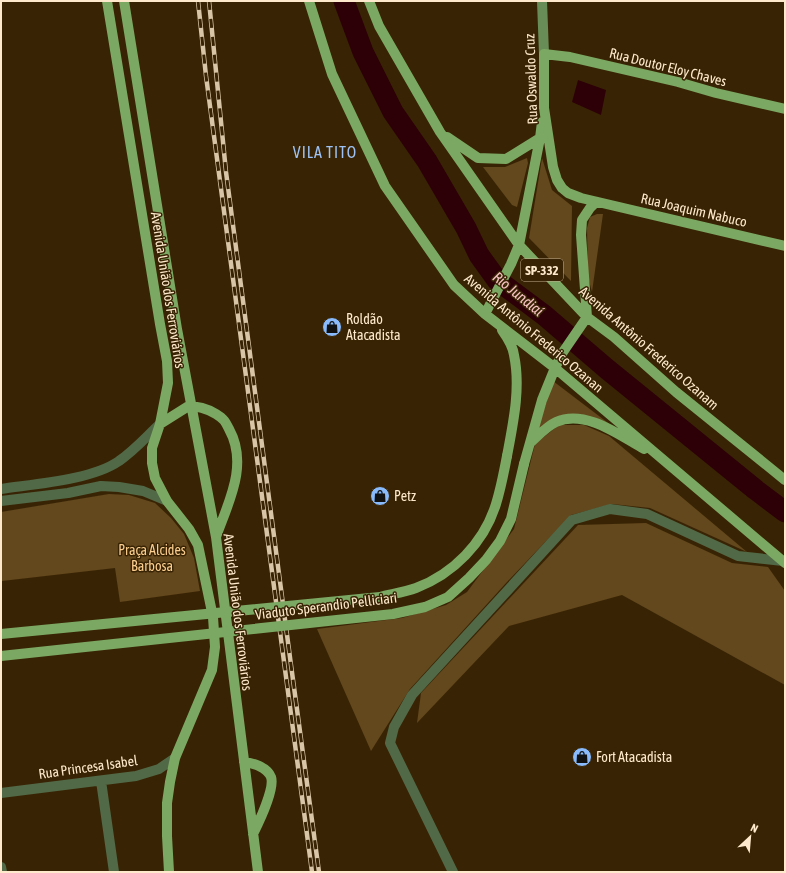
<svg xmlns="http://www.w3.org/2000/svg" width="786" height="873" font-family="'Asap Condensed',sans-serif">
<rect width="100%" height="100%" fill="#382404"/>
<path fill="#63471d" d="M527,158l1,5 -11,44 -5,-2 -29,-38h22z
M542,158l10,32 20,16 -1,75 -42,-43z
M597,214h6l-11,78 -4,-15 -1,-49 3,-11z
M553,381l67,51 -30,-15 -53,15z
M559,425h25l25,11 138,116 -97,-44 -38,-4 -41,11 -64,67 -97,107 -39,62 -54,-122 85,-11 44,-13 21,-13 47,-63 21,-85z
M109,494l20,1 26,8 16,15 13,16 10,24 6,33 -80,11 -5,-34 -113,13 -1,-69z
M646,523l86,40 36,4 17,24v94l-163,-90 -113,31 -92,97 4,-30 157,-168z"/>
<path fill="#2d0007" d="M578,80l28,10 -5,25 -29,-13z"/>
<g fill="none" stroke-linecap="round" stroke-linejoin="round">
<path stroke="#2d0007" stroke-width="21" d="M344,1l19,51 30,60 34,49 39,67 13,27 18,25 47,35 63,54 149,121 29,22"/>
<path stroke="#526947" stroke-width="10" d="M1,489c33,-5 91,-9 118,-28 15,-10 27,-24 41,-37
M1,501l67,-8 33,-7 18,1 24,4 24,10
M101,781l13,91
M1,793l135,-17 23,-7 16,-11
M1,867l1,5
M453,872l-63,-129 4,-16 18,-32 160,-175 38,-11 37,5 91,42 45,5"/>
<path stroke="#698d57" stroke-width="10" d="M542,1l2,53"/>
<path stroke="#7ba963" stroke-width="10" d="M107,1l53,323 7,37 1,22 -8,41 -8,24v15l3,15 12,23 22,28 9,16 15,72 2,30 -3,23 -37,88 -5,24 -3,21v33l2,36
M124,1l53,328 39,208 42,335
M309,1l23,73 53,112 69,99 31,29 70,54 230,195
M369,1l10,25 61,106 79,113 68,72 27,20 62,55 109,88
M785,109l-69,-16 -38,-11 -108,-25 -26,-3v54l9,59 4,13 5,8 6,5 13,5 204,48
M447,137l31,21 28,1 34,-21
M485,314l26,-50 8,-19 21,-107 2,-16
M502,330c5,7 11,17 12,25 7,33 -1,69 -7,101
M160,424l27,-17c9,-2 21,2 29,7 8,5 9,7 13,15 20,36 -1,74 -13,108
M530,443c8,-7 17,-17 26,-21 29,-13 63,13 88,27
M524,464l18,-64 13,-32 8,-16 24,-35 -6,-82 1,-15 8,-12 6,-6
M244,762c9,1 23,5 27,15 4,11 -12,45 -18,57"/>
<defs>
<path id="rail" d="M198,1l8,75 106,796
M209,1l17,171 65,493 28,207"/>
</defs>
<use href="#rail" stroke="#d8c4a6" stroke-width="4.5"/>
<use href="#rail" stroke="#382404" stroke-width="3" stroke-dasharray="9" stroke-linecap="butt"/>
<path stroke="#7ba963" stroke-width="10" d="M1,634l379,-37c12,-3 25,-5 36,-9 37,-14 68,-45 80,-84 5,-16 8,-32 11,-48
M1,656l392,-42 32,-7 23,-10 21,-19 17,-18 14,-19 11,-22 13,-55"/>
</g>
<defs>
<symbol id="shop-disc" viewBox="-11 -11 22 22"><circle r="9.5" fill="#89bafc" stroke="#382404"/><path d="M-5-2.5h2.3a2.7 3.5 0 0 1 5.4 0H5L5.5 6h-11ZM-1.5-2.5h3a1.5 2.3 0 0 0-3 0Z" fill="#111"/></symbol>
</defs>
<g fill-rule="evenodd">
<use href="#shop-disc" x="321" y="316" width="22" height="22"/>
<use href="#shop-disc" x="369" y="485" width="22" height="22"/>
<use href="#shop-disc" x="571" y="746" width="22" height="22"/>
</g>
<g text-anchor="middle" stroke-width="3" stroke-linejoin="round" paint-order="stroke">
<rect fill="#382404" stroke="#c3ae90" stroke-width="1" x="521" y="259" width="42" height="22" rx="3"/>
<g font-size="13" font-weight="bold" fill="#fee9cc">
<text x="542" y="275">SP-332</text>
</g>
<g font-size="14" fill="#fee9cc" stroke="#382404">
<text transform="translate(668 67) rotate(14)" y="5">Rua Doutor Eloy Chaves</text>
<text transform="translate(531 79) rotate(-92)" y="5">Rua Oswaldo Cruz</text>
<text transform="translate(694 210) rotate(13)" y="5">Rua Joaquim Nabuco</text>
<text transform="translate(168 290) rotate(81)" y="5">Avenida União dos Ferroviários</text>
<text transform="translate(534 333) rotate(40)" y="5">Avenida Antônio Frederico Ozanan</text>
<text transform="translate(649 348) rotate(41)" y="5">Avenida Antônio Frederico Ozanam</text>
<text transform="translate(326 606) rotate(-7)" y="5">Viaduto Sperandio Pelliciari</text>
<text transform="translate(238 612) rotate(83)" y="5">Avenida União dos Ferroviários</text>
<text transform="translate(88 767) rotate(-8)" y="5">Rua Princesa Isabel</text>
</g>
<g font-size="14" fill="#fee9cc" stroke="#382404" text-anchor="start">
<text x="346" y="324">Roldão<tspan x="346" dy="16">Atacadista</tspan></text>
<text x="394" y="501">Petz</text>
<text x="596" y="762">Fort Atacadista</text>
</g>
<g font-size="14" fill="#fbce8f" stroke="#382404">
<text x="152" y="555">Praça Alcides<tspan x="152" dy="16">Barbosa</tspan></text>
</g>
<g font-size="15" font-style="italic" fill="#f9c2c4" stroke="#382404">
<text transform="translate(518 294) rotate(39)" y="5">Rio Jundiaí</text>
</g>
<g font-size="16" letter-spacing="1" fill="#9ec2f3" stroke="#382404">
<text x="325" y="158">VILA TITO</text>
</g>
</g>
<rect width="786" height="873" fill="none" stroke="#fee9cc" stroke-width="4"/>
<g transform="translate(750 837) rotate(26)" stroke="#382404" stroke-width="3" paint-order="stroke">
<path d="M0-3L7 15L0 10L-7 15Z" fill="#fee9cc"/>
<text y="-6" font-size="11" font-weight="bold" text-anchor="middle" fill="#fee9cc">N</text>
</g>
</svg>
